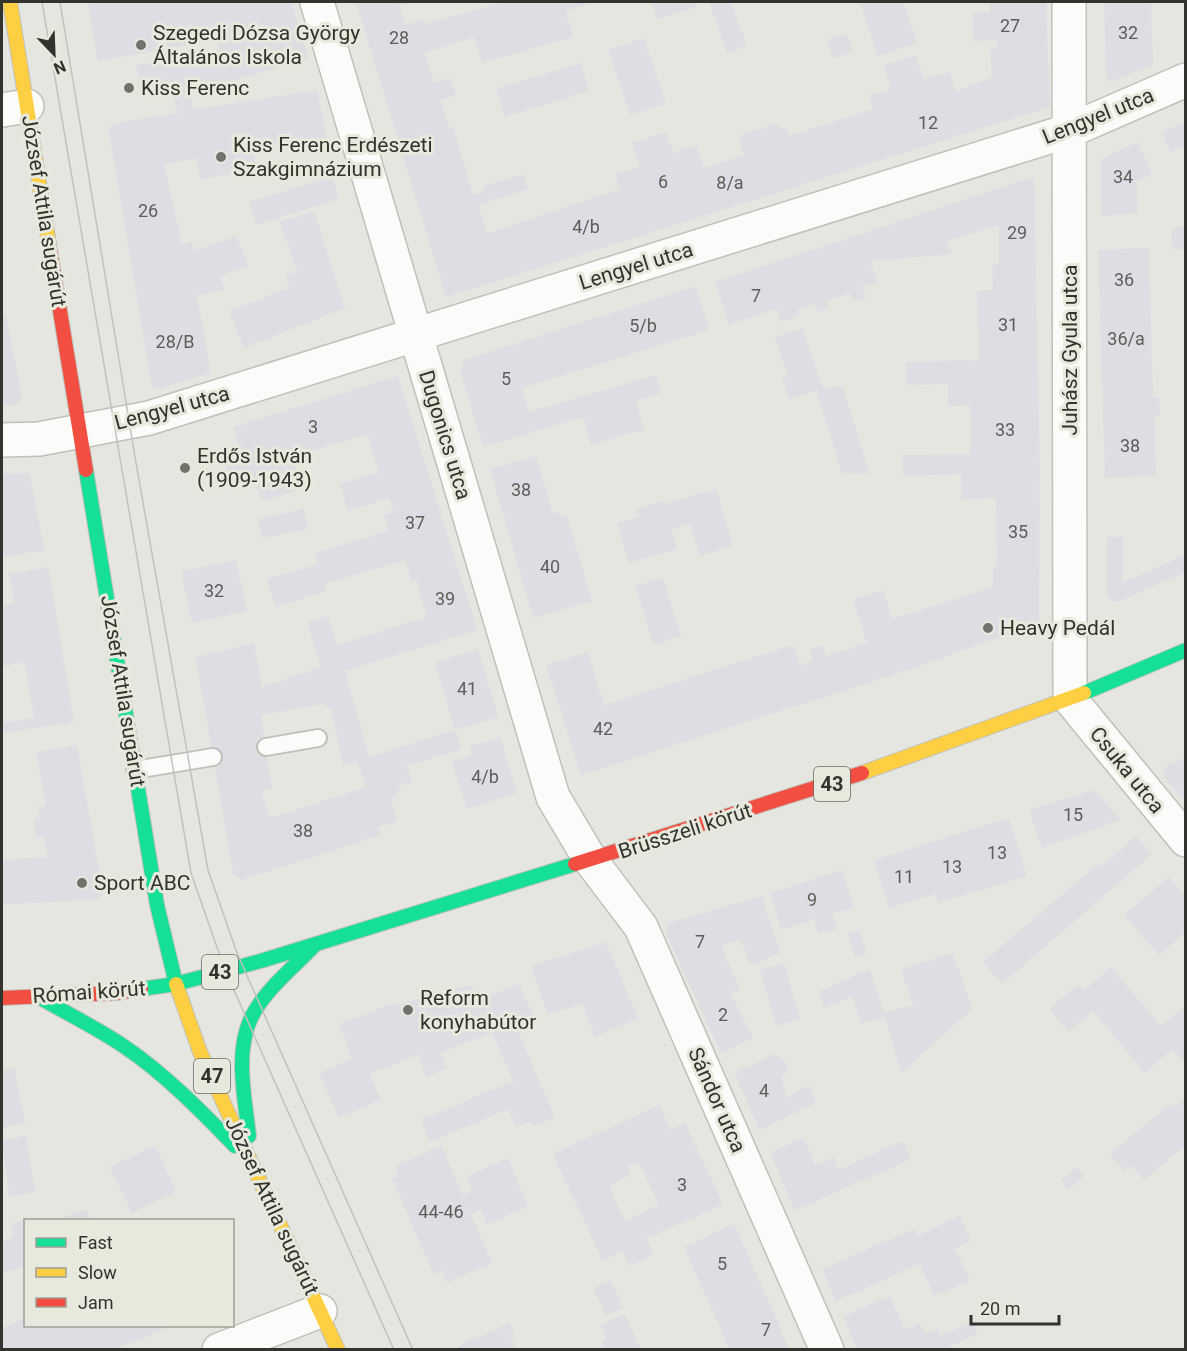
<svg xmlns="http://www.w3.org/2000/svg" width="1187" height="1351" font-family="Roboto,sans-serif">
<rect width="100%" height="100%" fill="#e5e6df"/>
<path fill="#e0dce3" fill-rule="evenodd" d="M88,2h204l16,57 -81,23 -37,5 3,23 124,-20 10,48 -74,12 4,20 -57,9 -3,-21 -33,6 18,80 10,-2 3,9 41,-15 12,29 -28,12 5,12 -28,7 14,77 -50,15 -8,-2 -2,-4 -42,-250 3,-7 5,-2 60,-10 -5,-24 -31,5 -5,-29 83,-15 -2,-10 -119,21z
M356,2h55l-12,4 6,19 19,-6 2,5 76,-22h92l-28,9 7,26 -91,26 -8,-26 -49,16 9,30 17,-5 5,17 -16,5 9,29 4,-2 20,68 11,-3 -1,-5 41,-13 4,15 -50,16 9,29 133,-45 -5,-15 25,-7 -8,-24 34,-11 7,21 24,-8 7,23 40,-13 -6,-19 37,-12 12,6 2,6 84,-27 -4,-13 22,-7 -7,-24 32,-10 8,24 26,-7 6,20 36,-15 -2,-30h7v-7l-23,1 -1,-29h17l-1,-10h57l4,105 -604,190z
M652,2h42l2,5 -39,12z
M709,2h22l16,44 -20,7z
M860,2h44l13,41 -39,13z
M1104,2h47l2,62 -40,18 -7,-4z
M846,33l7,18 -20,8 -7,-19z
M644,38l22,66 -36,11 -22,-65z
M581,63l8,28 -84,26 -9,-28z
M1186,122v24l-15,6 -9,-20z
M1138,142l14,32 -15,7 1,32 -36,3 -1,-57z
M332,177l7,22 -83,26 -7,-23z
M1034,177l6,295 -1,151 -131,47 -327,105 -35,-110 42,-13 16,53 189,-60 7,20 13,-4 -4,-11 14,-5 3,11 41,-13 -14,-43 30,-10 9,29 101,-32v-20l4,-1 -1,-68 -34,1 -1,-25 -58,2 -1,-21 69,-1 -1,-49 -22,1v-22l-42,1v-23l73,-2 -2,-69 16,-1 -1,-25 7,-1v-39l-52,16 5,13 -82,7 8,21 -15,5 3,10 -13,4 -3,-8 -24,8 2,7 -11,4 -3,-8 -17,6 2,6 -18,6 -5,-13 -47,16 -14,-43z
M314,211l31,97 -101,40 -15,-37 60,-23 -4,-13 12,-3 -17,-50z
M1186,226v23h-14l-1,-17 4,-5z
M1149,248l4,150h6l1,17h-6l2,61 -51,2 -7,-228z
M696,286l13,44 -187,58 7,24 127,-37 6,18 -26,8 8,28 -53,16 -8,-28 -100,30 -23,-77 4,-10z
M6,315l16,83 -6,7h-14v-89z
M802,328l21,60 19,-2 28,88 -28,-1 -26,-83 -26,9 -8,-22 6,-2 -13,-37z
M398,376l79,254 -132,41 24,86 86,-27 6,19 -54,17 5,16 -10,3 -11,16 6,20 -19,6 3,8 -140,45 -8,-6 -37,-217 58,-14 8,44 59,-20 -14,-45 21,-6 9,29 90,-28 -11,-37 -4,2 -7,-22 -81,24 2,7 -50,16 -9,-28 51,-15 -3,-11 73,-22 -4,-16 9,-3 -4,-14 -41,13 -8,-27 39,-12 -12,-38 -75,23 10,32 -40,12 -10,-30 -22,7 -4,-12 8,-2 -4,-14 9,-3 -6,-20zM323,704l13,9 -4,1 11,51 14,-4 9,26 -95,31 -10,-27 11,-2 -11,-74z
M536,456l17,58 7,-2 1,6 6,-2 25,85 -59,17 -43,-149z
M30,473l14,77 -42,7v-83z
M716,489l17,57 -33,10 -10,-33 -19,6 6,20 -48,14 -12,-40 23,-6 -3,-8 26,-8 1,3z
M304,509l4,20 -46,9 -4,-19z
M1107,537h16v45l63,-27v17l-71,31 -8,-9z
M236,560l11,51 -55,12 -11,-52z
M48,567l26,155 -72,11v-10l32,-5 -9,-56 -23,4v-60l12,-3 -5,-29z
M663,578l18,58 -27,9 -19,-59z
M478,649l20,68 -43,13 -20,-68z
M500,737l17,56 -50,16 -15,-47 19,-7 -2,-8z
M77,745l26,149 -6,6 -95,4v-44l46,-3 -4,-21 -8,1 -2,-19 6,-1 -2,-10 8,-1 -10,-54z
M1186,757v45l-23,-26 4,-11z
M1094,790l27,30 -79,28 -13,-38z
M1009,818l18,58 -89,27 -3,-9 -46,14 -15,-48z
M1136,836l16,18 -150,130 -19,-22 115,-98 3,3z
M842,870l12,38 -22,6 5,15 -19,5 -4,-15 -33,11 -11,-37z
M1169,877l17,20v35l-27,23 -35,-40z
M762,896l18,57 -30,12 -10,-26 -19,7 19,43 -9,4 22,45 -32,15 -55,-120 3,-10z
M859,930l8,23 -12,4 -7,-23z
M606,942l32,76 -43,19 -13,-33 -34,10 -17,-48z
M953,953l19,56 -71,64 -16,-57 -24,8 -9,-28 -28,12 -6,-16 52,-23 14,44 29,-8 -12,-36z
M784,963l16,56 -24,7 -16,-56z
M1111,967l50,59 25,-21v59l-14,-15 -27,24 -52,-62 -24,21 -20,-23 29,-24 6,6z
M519,984l14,31 -19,8 41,94 -22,9 -3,-5 -14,6 -8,-18 -78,33 -9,-22 92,-39 -21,-49 -52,21 7,15 -20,9 -9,-22 -49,19 12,25 -42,19 -20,-45 33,-14 -13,-35 56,-21v3l34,-11 1,3 41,-13 7,16z
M773,1054l12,7 2,10 -6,6 6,20 22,-11 7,17 -56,27 -26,-57z
M14,1069l11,53 -23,6v-58z
M1186,1097v48l-42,35 -13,-15 -7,6 -14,-17 60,-50 3,4z
M659,1105l12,24 14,-6 38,81 -76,35 7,15 -25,12 -7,-15 -20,9 -49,-106zM638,1161l21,44 -34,16 -16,-35 22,-11 -4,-8z
M26,1136l9,56 -26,4 -7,-56z
M803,1138l12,27 19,-8 5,13 64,-29 8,18 -116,51 -25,-57z
M441,1145l22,50 9,-4 -6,-14 42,-19 20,48 -41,18 -6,-15 -10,5 21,49 -45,20 -5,-12 -8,4 -42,-96 7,-3 -4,-10z
M155,1146l21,46 -44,21 -22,-46z
M1077,1167l7,9 -16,13 -7,-9z
M86,1209l5,11h-35z
M960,1216l11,25 -16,7 15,32 -35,16 -15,-32 -84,37 -14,-32 92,-40 3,7z
M26,1220v45l-24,9v-32l12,-5 -2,-13z
M734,1224l42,94 13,32h-60l-3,-9 -42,-94z
M610,1280l13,28 -17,8 -13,-28z
M889,1296l16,34 15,-7 5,11 12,-5 4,7 32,-14 5,11 -36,17h-84l-15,-33z
M625,1314l16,36h-36l-4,-9 5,-3 -6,-13z
M26,1318v8h147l-60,24h-111v-22z
M509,1323l6,14 -4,2 5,11h-56l-2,-4z"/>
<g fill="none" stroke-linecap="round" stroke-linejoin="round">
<defs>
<path id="lane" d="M266,747l52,-9
M135,770l78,-13"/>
<path id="street" d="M317,2l236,795 38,64 50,66 186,423
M1069,2l1,697 116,141
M2,110l25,-4
M2,440l37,-1 110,-21 922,-288 115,-50
M219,1350l101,-39"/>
<path id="fast" d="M86,470l71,435 19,79
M1084,693l102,-43
M141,989l35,-5 88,-24 311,-96
M37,996c29,17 60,32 88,51 41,28 76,64 110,99
M249,1136c-4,-38 -15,-84 3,-120 14,-27 41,-48 62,-70"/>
<path id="slow" d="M10,2l40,248
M862,773l222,-80
M176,984l24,68 138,298"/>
<path id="jam" d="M50,250l36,220
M575,864l287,-91
M2,998l114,-5 25,-4"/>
</defs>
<use href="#lane" stroke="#c0c0bb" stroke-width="20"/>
<use href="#street" stroke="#c0c0bb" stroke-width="36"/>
<use href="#fast" stroke="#c0c0bb" stroke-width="16"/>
<use href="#slow" stroke="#c0c0bb" stroke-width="16"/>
<use href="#jam" stroke="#c0c0bb" stroke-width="16"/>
<use href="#lane" stroke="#fbfbfa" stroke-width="16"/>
<use href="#street" stroke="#fbfbfa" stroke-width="33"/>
<use href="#fast" stroke="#16e098" stroke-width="14"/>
<use href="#slow" stroke="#ffcf43" stroke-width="14"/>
<use href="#jam" stroke="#f24e42" stroke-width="14"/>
<path stroke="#c1c1c0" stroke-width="1.5" d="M42,2l149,871 34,97 169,380
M60,2l76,461 72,407 29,83 176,397"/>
</g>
<g fill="#71726c" stroke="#e7e9dc" stroke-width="2">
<circle cx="141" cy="45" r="6"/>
<circle cx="129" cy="88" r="6"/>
<circle cx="221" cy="157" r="6"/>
<circle cx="185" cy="468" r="6"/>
<circle cx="988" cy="628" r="6"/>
<circle cx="82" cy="883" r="6"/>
<circle cx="408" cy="1010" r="6"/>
</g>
<g text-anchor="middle" stroke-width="6" stroke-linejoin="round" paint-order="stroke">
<g font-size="18" fill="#5e5d5b">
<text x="1010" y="32">27</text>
<text x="1128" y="39">32</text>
<text x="399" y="44">28</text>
<text x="928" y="129">12</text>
<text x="1123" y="183">34</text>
<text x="663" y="188">6</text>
<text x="730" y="189">8/a</text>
<text x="148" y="217">26</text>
<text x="586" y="233">4/b</text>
<text x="1017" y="239">29</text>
<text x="1124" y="286">36</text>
<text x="756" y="302">7</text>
<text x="1008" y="331">31</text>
<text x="643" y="332">5/b</text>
<text x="1126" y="345">36/a</text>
<text x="175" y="348">28/B</text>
<text x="506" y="385">5</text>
<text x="313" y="433">3</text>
<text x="1005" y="436">33</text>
<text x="1130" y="452">38</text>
<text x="521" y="496">38</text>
<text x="415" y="529">37</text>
<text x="1018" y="538">35</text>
<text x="550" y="573">40</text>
<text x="214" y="597">32</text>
<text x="445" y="605">39</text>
<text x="467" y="695">41</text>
<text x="603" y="735">42</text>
<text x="485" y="783">4/b</text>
<text x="1073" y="821">15</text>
<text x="303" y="837">38</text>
<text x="997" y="859">13</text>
<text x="952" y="873">13</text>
<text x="904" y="883">11</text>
<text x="812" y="906">9</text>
<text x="700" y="948">7</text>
<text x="723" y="1021">2</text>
<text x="764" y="1097">4</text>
<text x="682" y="1191">3</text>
<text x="441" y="1218">44-46</text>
<text x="722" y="1270">5</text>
<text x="766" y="1336">7</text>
</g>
<g fill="#e7e9dc" stroke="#696a62" stroke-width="1.5">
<rect x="814" y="767" width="36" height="34" rx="4.5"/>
<rect x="202" y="955" width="36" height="34" rx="4.5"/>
<rect x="194" y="1059" width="36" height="34" rx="4.5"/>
</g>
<g font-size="20" font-weight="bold" fill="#33332e">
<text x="832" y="791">43</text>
<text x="220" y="979">43</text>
<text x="212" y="1083">47</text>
</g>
<g font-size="21" fill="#33332e" stroke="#e7e9dc" text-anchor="start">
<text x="153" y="40">Szegedi Dózsa György<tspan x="153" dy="24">Általános Iskola</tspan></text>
<text x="141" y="95">Kiss Ferenc</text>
<text x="233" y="152">Kiss Ferenc Erdészeti<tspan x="233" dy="24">Szakgimnázium</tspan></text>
<text x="197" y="463">Erdős István<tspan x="197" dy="24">(1909-1943)</tspan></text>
<text x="1000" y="635">Heavy Pedál</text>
<text x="94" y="890">Sport ABC</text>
<text x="420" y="1005">Reform<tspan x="420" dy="24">konyhabútor</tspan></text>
</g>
<g font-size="21" fill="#33332e" stroke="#e7e9dc">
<text transform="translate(1098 116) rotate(-22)" y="7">Lengyel utca</text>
<text transform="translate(44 211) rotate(81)" y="7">József Attila sugárút</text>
<text transform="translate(636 266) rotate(-17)" y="7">Lengyel utca</text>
<text transform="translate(1070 350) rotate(-90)" y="7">Juhász Gyula utca</text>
<text transform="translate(172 408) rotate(-15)" y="7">Lengyel utca</text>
<text transform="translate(445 435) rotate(73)" y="7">Dugonics utca</text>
<text transform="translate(123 691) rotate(81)" y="7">József Attila sugárút</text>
<text transform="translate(1127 770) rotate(51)" y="7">Csuka utca</text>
<text transform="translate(685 831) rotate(-18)" y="7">Brüsszeli körút</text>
<text transform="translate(89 992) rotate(-4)" y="7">Római körút</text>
<text transform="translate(717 1100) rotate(66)" y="7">Sándor utca</text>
<text transform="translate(272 1206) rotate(65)" y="7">József Attila sugárút</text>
</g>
</g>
<rect width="1187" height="1351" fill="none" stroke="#33332e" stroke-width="6"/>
<rect x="24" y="1219" width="210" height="108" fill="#e7e9dc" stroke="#9fa096" stroke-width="1.5"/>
<rect x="36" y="1238" width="30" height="9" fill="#16e098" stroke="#9fa096" stroke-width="1.5"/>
<text x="78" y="1249" font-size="18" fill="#33332e">Fast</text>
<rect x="36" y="1268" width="30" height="9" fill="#ffcf43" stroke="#9fa096" stroke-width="1.5"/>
<text x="78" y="1279" font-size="18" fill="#33332e">Slow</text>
<rect x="36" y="1298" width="30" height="9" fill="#f24e42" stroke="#9fa096" stroke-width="1.5"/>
<text x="78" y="1309" font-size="18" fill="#33332e">Jam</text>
<g transform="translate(54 54) rotate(157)" stroke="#e7e9dc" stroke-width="4.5" paint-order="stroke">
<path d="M0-4.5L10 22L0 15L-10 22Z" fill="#33332e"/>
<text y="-9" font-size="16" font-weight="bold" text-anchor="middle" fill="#33332e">N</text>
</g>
<path d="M971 1315v9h88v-9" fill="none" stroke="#33332e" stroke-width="3"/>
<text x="980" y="1315" font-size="18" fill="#33332e" stroke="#e7e9dc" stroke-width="4.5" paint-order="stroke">20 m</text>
</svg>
